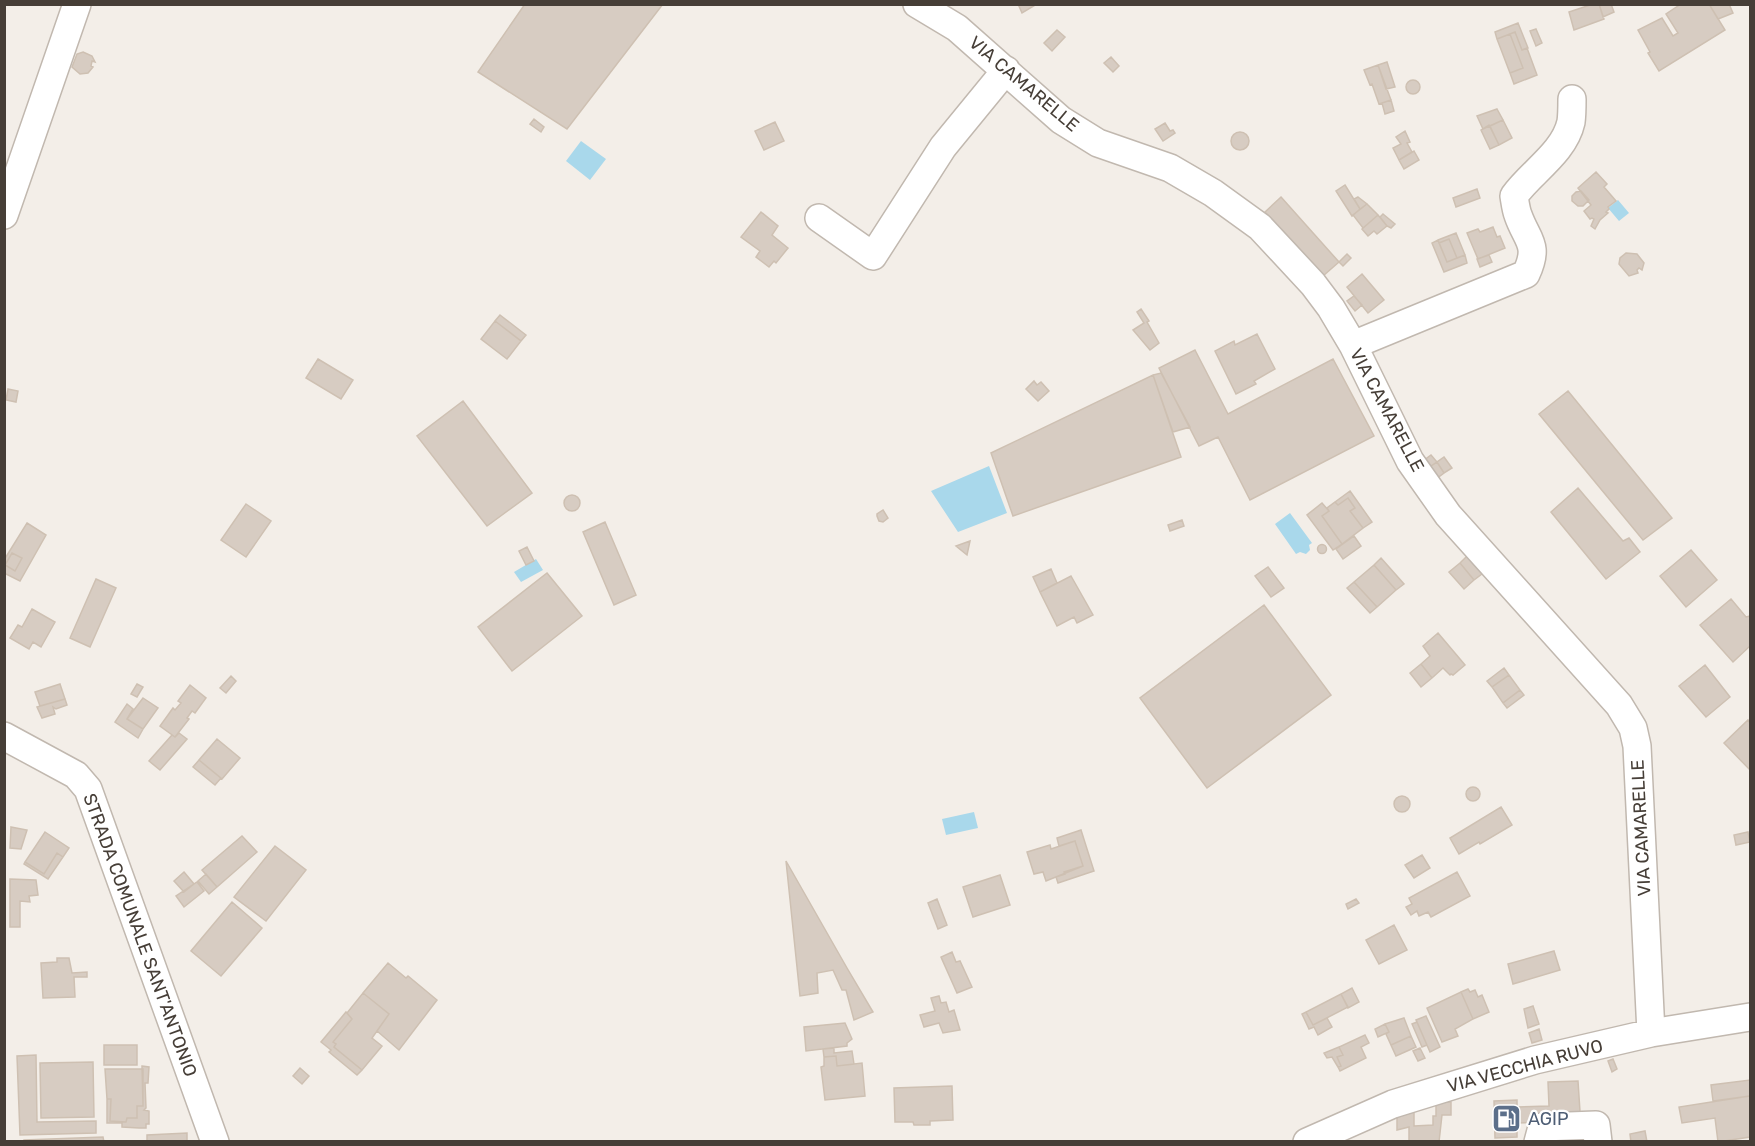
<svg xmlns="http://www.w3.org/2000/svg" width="1755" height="1146" font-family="Rubik,sans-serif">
<rect width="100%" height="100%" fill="#f3eee8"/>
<path fill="#a9d8eb" d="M581,141l25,18 -16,21 -24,-19z
M1618,200l11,13 -10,8 -11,-13z
M989,466l18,47 -49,19 -27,-41z
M1290,513l22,30 -3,2 1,5 -4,4 -6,-2 -4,2 -21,-30z
M536,559l7,11 -22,12 -7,-10z
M974,812l4,16 -32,7 -4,-16z"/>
<path fill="#d7ccc2" stroke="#cec0b2" stroke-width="1.5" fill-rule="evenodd" d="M525,4h138l-96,125 -89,-57z
M1018,4h19l-15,9z
M1593,4h6l5,15 -30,11 -5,-18z
M1599,4h12l3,8 -11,5z
M1681,4h28l16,26 -66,41 -11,-18 2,-1 -12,-22 24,-12 11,18 5,-3 -12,-19z
M1709,4h20l4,9 -15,6z
M1518,23l10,25 -6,2 -7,-18 -18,7 -2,-7z
M1536,29l6,14 -6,3 -6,-15z
M1057,30l8,7 -13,14 -8,-8z
M1515,32l7,18 5,-2 10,27 -23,9 -4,-11 13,-5 -13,-34z
M1510,34l13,34 -13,5 -13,-34z
M83,52l9,4 3,6 -3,-1 -1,5 2,1 -5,6 -8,1 -8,-7 5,-13z
M1111,57l8,9 -6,6 -9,-9z
M1387,62l8,25 -9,2 -8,-24z
M1378,65l13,35 -12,4 -7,-20 -2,1 -6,-15z
M1406 87a7 7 0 1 1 14 0a7 7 0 1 1-14 0Z
M1391,100l3,11 -9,3 -3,-11z
M1497,109l6,11 -20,9 -6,-13z
M534,119l10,8 -3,5 -11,-8z
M1503,120l9,18 -13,7 -9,-19z
M775,122l9,19 -20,9 -9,-19z
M1165,123l5,8 3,-1 2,3 -12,8 -8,-12z
M1489,125l10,20 -9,4 -9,-19z
M1405,131l5,11 -3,1 5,9 -13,8 -6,-12 8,-4 -5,-7z
M1231 141a9 9 0 1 1 18 0a9 9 0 1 1-18 0Z
M1414,151l5,9 -15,9 -5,-9z
M1596,172l11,12 -3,3 12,14 -8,6 1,2 -3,3 2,1 -8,7 -5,9 -4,-3 3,-7 -2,-1 -2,1 -6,-8 7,-6 -13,-17z
M1345,185l15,24 -8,7 -16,-25z
M1477,189l3,9 -24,9 -3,-9z
M1581,191l8,9 -6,6h-5l-6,-5v-5l4,-4z
M1281,197l58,65 -16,14 -58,-64z
M1358,197l9,7 -7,5 -6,-10z
M1367,204l11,11 -15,13 -10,-13z
M761,212l17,14 -6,9 16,13 -12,15 -2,-2 -5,6 -13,-10 4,-6 -19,-14z
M1383,214l12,10 -4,4 -4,-2 -7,-9z
M1378,215l9,11 -10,8 -3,-3 -6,5 -6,-7z
M1493,227l4,10 3,-1 5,12 -27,11 -11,-26 11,-4 2,3z
M1456,233l9,22 -8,3 -8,-19 -10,4 -1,-3z
M1449,239l8,19 -10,4 -8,-19z
M1438,240l9,22 18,-7 2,8 -23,9 -12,-29z
M1626,253l11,1 7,9 -2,7 -3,-2 -2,2 1,3 -9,3 -10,-12 1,-6z
M1347,254l4,4 -8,8 -4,-4z
M1489,255l3,7 -12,5 -3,-8z
M1362,274l22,26 -16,13 -21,-26z
M1354,296l8,9 -7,6 -8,-10z
M1141,309l8,12 -2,1 12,21 -9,7 -17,-20 11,-7 -7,-11z
M500,315l26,20 -5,6 -26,-20z
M495,321l26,20 -14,18 -26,-20z
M1257,334l18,35 -21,12 2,3 -20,10 -21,-43 19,-10 1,4z
M1195,350l33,64 105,-55 41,77 -124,64 -32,-63 -19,9 -40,-78z
M318,359l35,21 -12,19 -35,-21z
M1161,373l29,54 -17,5 -20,-57z
M1153,375l28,82 -168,59 -22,-63z
M1034,381l3,4 4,-3 8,9 -11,10 -12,-12z
M8,389l10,2 -2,11 -10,-2z
M1568,391l104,127 -29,22 -104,-126z
M463,401l69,92 -45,33 -70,-90z
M1431,455l6,7 -9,6 -5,-7z
M1444,457l8,11 -8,5 -7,-11z
M1437,462l7,11 -8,6 -8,-11z
M1578,488l45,53 6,-3 11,14 -34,27 -55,-67z
M1350,491l22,31 -9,6 -13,-17 5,-3 -7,-10 -10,7 -3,-3z
M564 503a8 8 0 1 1 16 0a8 8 0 1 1-16 0Z
M1348,498l7,10 -5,3 13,17 -21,16 -20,-28 7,-5 -2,-3 8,-6 3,3z
M1322,503l7,8 -7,5 20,28 -9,6 -26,-35z
M246,504l25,17 -25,36 -25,-17z
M883,510l5,8 -5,4 -4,-1 -2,-5v-2z
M1182,520l2,6 -14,5 -2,-6z
M605,522l31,73 -22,10 -31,-73z
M27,523l19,12 -26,46 -16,-8v-13zM12,553l10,5 -7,13 -10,-6z
M1354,536l7,10 -18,13 -7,-10z
M970,541l-3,14 -11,-9z
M1317.5 549a4.5 4.5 0 1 1 9 0a4.5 4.5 0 1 1-9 0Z
M527,547l7,14 -8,4 -7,-14z
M1691,550l26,30 -31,27 -26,-31z
M12,553l10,5 -7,13 -10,-6z
M1470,553l16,18 -12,9 -14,-17z
M1381,558l23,26 -8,6 -22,-25z
M1460,563l14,17 -10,9 -15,-17z
M1374,565l22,25 -19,17 -23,-25z
M1268,567l16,21 -13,9 -16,-21z
M1051,569l6,14 -17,9 -7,-15z
M547,573l35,43 -70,55 -34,-44z
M1071,576l22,39 -16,8 -3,-6 -17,9 -17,-34z
M96,579l20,9 -26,59 -20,-9z
M1354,582l23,25 -7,6 -23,-25z
M1731,599l15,18 4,-1v30l-17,16 -33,-37z
M1264,605l67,90 -124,93 -67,-90z
M32,609l23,13 -14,25 -8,-5 -4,7 -19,-11 8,-13 4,2z
M1438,633l27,32 -12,10 -2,-1 -1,1 -7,-7 -11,10 -11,-14 9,-8 -7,-10z
M1421,664l11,14 -11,9 -11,-14z
M1705,665l25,32 -24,20 -27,-31z
M1504,668l5,7 -17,12 -5,-6z
M1509,675l11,15 -17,13 -11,-16z
M231,676l5,5 -10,12 -6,-5z
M60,684l5,15 -25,7 -5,-14z
M137,684l6,3 -6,10 -6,-3z
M190,685l16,13 -11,15 -3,-2 -5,7 2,1 -14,18 -15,-11 13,-18 2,2 6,-7 -3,-2z
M1520,690l4,5 -17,13 -4,-5z
M143,698l15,10 -15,21 -16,-10z
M65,699l2,6 -11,4 -3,-2 2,7 -13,4 -5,-11z
M127,704l6,5 -6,10 16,10 -5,9 -23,-16z
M1748,720l2,3v47l-26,-27z
M179,733l8,6 -27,31 -11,-9 23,-26 3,2z
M217,739l23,19 -18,21 -23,-19z
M199,760l22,18 -6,7 -22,-18z
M1466 794a7 7 0 1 1 14 0a7 7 0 1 1-14 0Z
M1394 804a8 8 0 1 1 16 0a8 8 0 1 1-16 0Z
M1501,807l11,18 -32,19 -1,-2 -20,12 -9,-16z
M11,827l16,3 -6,19 -11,-1z
M1081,830l13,41 -36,12 -2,-6 9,-3 -1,-2 19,-6 -8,-25 -16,5 -2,-8z
M45,832l24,16 -6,9 -6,-4 -13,21 -19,-12z
M1748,832l2,10 -14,3 -2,-10z
M242,836l15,16 -40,35 -15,-17z
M1075,841l8,25 -37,15 -3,-9 -9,2 -7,-22 23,-7 1,4z
M275,846l31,24 -40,51 -32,-24z
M57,853l6,4 -15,22 -24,-15 1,-2 19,12z
M1422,855l8,13 -16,10 -9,-13z
M786,861l61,107 26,44 -19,8 -8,-30h-4l-9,-20 -16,3 1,20 -18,3z
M184,872l10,12 -10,8 -10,-11z
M1457,872l13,24 -39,21 -3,-5 -9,4 -2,-5 -6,4 -5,-8 6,-3 -3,-6z
M206,874l11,13 -8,7 -11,-13z
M1000,875l10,30 -37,12 -10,-30z
M10,879l26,1 2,15 -9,1 1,6 -10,-1v26h-10z
M197,882l7,9 -20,16 -8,-11z
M937,899l10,26 -9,4 -10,-26z
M1356,899l3,4 -11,6 -2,-5z
M232,902l30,26 -41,48 -30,-25z
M1394,925l13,25 -28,14 -13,-24z
M1554,951l6,19 -47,14 -5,-20z
M952,952l4,10 4,-1 12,26 -15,6 -16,-36z
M57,958h12l3,15 15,-1v5h-13l1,20 -32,1 -2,-35 16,-1z
M388,963l18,15 2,-2 29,24 -38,50 -22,-19 12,-17 -26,-21z
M1352,988l7,14 -11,6 -7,-14z
M1468,989l2,3 5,-2 3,7 4,-2 7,17 -16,7 -12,-27z
M1461,992l12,27 -18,10 3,7 -16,6 -15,-34z
M363,993l26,21 -17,24 10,8 -20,24 -28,-23 2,-3 -3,-2 19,-23 -5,-6z
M1341,994l7,13 -35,18 -7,-13z
M939,996l2,7 5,-1 3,10 5,-2 6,20 -17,3 -4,-10 -15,4 -4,-12 15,-4 -4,-13z
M1533,1006l6,18 -11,4 -4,-19z
M346,1012l6,7 -19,23 3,2 -2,3 28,23 -5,5 -28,-23 2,-2 -10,-8z
M1306,1012l7,13 14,-7 5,9 -14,8 -4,-8 -5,2 -7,-15z
M1426,1016l14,31 -10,5 -14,-32z
M1404,1018l7,18 -20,9 -5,-11 3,-2 -4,-8z
M1417,1022l10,23 -5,2 -10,-23z
M845,1023l7,16 -5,4v3l-41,5 -2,-24z
M1385,1024l4,8 -11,5 -3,-8z
M1539,1029l3,11 -10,3 -3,-10z
M1365,1035l4,8 -8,4 5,11 -26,13 -2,-4 3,-1 -4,-9 6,-2 -4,-8z
M1411,1036l5,11 -20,9 -5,-11z
M104,1045h33v20h-33z
M1339,1047l4,8 -6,2 4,9 -3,1 -6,-10 -5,1 -3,-5z
M834,1048v5l18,-2 2,13 -17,2 -1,-10 -12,1 -1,-8z
M1420,1048l5,10 -7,3 -5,-10z
M36,1055l1,67 59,-1v12l-76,2 -3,-79z
M836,1056l1,10 25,-3 3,33 -40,4 -4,-33 3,-1v-9z
M1613,1059l4,10 -5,3 -4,-11z
M93,1062l1,55 -53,1 -1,-55z
M142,1066l7,1 -1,16h-3l1,25 -2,2 5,1v13h-3v4h-7l-17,-1v-4h-15v-24h4l-1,22 16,1 1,-4h10v-12h6z
M300,1068l9,8 -7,8 -9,-8z
M105,1069h38v37h-6v12h-10l-1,4 -16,-1 1,-22h-4z
M1750,1080v16l-37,5 -2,-16z
M1578,1081l4,61h-31v-20l-34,1v-16l32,-1 -1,-24z
M952,1086l1,34 -23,1v4h-16l-1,-3h-18l-1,-34z
M1750,1096v41l-32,5 -3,-24 -33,5 -3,-16z
M1517,1100v37l-22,1 -1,-37z
M1436,1102h15v13h-9l-3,27h-30v-15l-12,3v-18l17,-5v19l19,-1v-9h3z
M1645,1131l2,11h-16l-1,-8z
M187,1133v9h-40v-7z
M103,1137l1,5h-80v-2z"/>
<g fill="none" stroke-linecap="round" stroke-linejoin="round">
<defs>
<path id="minor" d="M917,4l40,24 104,92 37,23 72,25 43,25 47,34 53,57 18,24 22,37 57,116 38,54 171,190 14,23 4,18 14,287
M4,215l73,-211
M819,218l54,38 70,-109 63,-77
M1353,345l173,-71c14,-30 1,-33 -8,-59 -2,-5 -3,-13 -4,-19 17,-24 50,-43 57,-74 1,-7 1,-16 1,-23
M4,736l72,39 12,14 127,353
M1307,1142l86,-38 142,-44 116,-27 99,-16
M1538,1142l4,-15 54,-2 2,17"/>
</defs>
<use href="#minor" stroke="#c1b8af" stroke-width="30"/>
<use href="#minor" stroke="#fff" stroke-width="27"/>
</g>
<defs>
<symbol id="fuel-square" viewBox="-11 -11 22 22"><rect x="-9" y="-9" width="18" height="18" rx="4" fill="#5c6f8a" stroke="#fff"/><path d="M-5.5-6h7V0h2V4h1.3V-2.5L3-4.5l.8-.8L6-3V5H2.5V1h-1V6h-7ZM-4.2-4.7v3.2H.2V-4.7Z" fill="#fff"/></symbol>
</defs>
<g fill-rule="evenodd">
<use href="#fuel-square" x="1490" y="1102" width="33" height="33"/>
</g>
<g text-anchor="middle" stroke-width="4.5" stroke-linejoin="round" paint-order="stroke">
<g font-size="18" fill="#463e37" stroke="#fff">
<text transform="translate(1024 84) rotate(40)" y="6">VIA CAMARELLE</text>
<text transform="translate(1387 410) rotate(62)" y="6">VIA CAMARELLE</text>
<text transform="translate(1641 828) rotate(-93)" y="6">VIA CAMARELLE</text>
<text transform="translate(140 935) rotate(70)" y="6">STRADA COMUNALE SANT'ANTONIO</text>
<text transform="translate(1525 1066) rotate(-15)" y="6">VIA VECCHIA RUVO</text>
</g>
<g font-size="18" fill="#4e5e75" stroke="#fff" text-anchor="start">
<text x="1528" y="1125">AGIP</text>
</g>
</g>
<rect width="1755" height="1146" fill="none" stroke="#463e37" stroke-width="12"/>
</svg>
